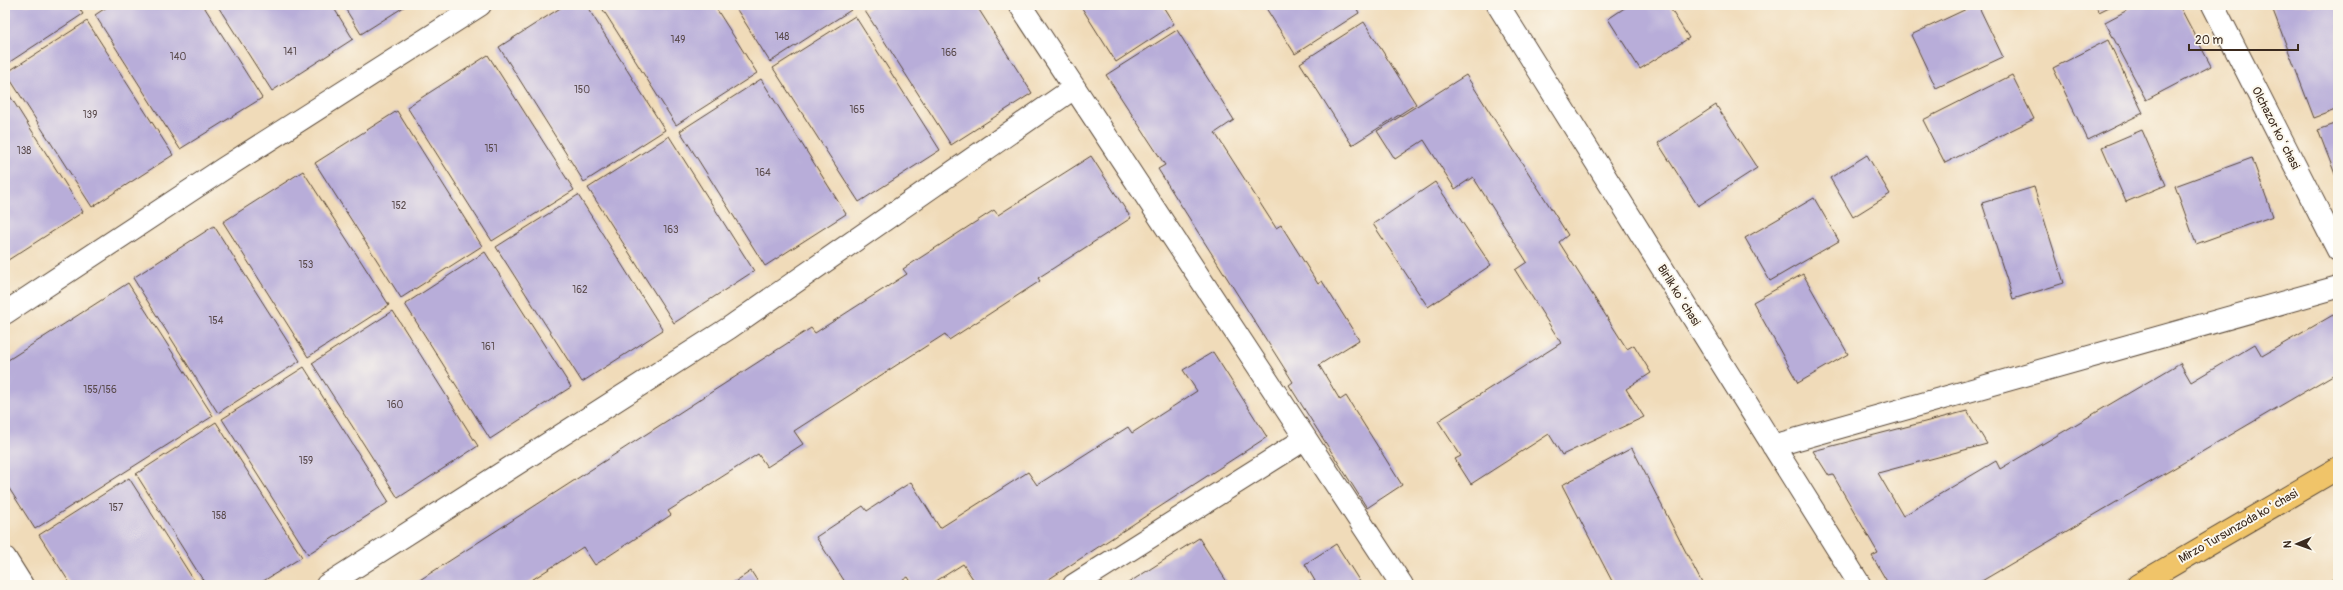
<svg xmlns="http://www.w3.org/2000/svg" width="2343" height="590" font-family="Pangolin,sans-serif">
<rect width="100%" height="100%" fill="#fbf7ec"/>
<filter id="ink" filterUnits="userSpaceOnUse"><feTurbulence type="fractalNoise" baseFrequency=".025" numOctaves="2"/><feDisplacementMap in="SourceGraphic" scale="8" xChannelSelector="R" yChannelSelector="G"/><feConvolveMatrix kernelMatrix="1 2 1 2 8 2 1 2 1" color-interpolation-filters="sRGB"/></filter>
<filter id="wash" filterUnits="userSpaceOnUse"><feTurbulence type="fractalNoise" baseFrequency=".012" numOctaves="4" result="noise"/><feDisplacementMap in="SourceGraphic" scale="16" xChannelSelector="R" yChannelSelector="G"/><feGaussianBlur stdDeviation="0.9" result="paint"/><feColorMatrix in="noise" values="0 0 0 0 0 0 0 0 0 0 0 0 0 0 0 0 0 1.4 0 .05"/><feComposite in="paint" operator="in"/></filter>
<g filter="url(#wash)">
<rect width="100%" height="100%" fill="#f0dbb9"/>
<g id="blocks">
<path fill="#b8add9" d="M5,5h72l6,9 -78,51z
M110,5h93l59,93 -82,51 -85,-134z
M217,5h115l21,34 -81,52z
M343,5h64l-46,29z
M565,5h21l79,125 -81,52 -85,-135z
M600,5h114l43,68 -81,52z
M734,5h114l3,5 -81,52z
M875,5h101l56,88 -81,52 -86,-134z
M1080,5h82l12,19 -58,38z
M1264,5h91l4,8 -64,41z
M1629,5h39l21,33 -49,31 -32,-50z
M1975,5h3l25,52 -67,31 -25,-53z
M2095,5h18l-14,7z
M2137,5h42l32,61 -65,34 -41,-78z
M2271,5h67v104l-24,9z
M855,16l85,134 -81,52 -86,-134z
M87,21l86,134 -81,52 -86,-134z
M1364,22l52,82 -64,41 -52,-82z
M1177,30l57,90 -19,13 61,95 5,-3 37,59 4,-3 37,59 -40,25 21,35 6,-4 56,89 -35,23 -78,-123 4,-3 -135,-213 7,-4 -59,-90z
M2108,40l35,73 -55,27 -35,-72z
M488,55l86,135 -82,51 -85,-134z
M1466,75l102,160 -9,7 68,107 7,-4 17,28 -25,16 18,28 -82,38 -13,-21 -78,50 -16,-25 6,-3 -23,-35 123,-78 -46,-73 12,-8 -54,-85 -18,12 -31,-49 -29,19 -18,-28z
M2012,75l22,44 -89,44 -22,-43z
M761,79l85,135 -81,52 -85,-135z
M5,88l78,124 -78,50z
M1716,105l41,63 -59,38 -40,-63z
M397,111l85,135 -81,52 -86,-135z
M2338,123v59l-20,-52z
M2142,130l24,55 -40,17 -24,-55z
M669,136l85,135 -80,52 -86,-135z
M1867,155l23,39 -37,23 -23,-39z
M1091,156l40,62 -93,60 2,3 -91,59 -4,-6 -151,97 9,13 -36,23 -9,-13 -90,57 3,4 -76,50 -12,-18 -59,38h-112l399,-257 4,5 92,-59 -4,-5 91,-59 4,5z
M2252,158l21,58 -77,28 -21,-58z
M303,171l86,134 -81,52 -85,-135z
M1435,182l56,83 -63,42 -55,-83z
M2034,187l30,96 -51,16 -31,-96z
M578,195l85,135 -81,52 -86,-135z
M1814,198l25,43 -69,40 -25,-43z
M214,226l86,135 -82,52 -85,-135z
M485,252l86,135 -81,52 -85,-135z
M1803,274l45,80 -50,29 -45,-81z
M128,283l85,133 -178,113 -30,-47v-120z
M393,311l85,135 -80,52 -86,-135z
M2333,315l5,8v49l-363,213h-86l-17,-29 6,-3 -45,-78 -4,1 -16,-25 154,-40 20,33 -109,29 25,43 93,-55 4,8 180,-106 11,19 64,-38 7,12z
M1213,352l54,85 -227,148h-63l-14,-21 -33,21h-17l-5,-8 -13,8h-48l-31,-48 47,-31 4,5 44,-29 29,46 88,-56 9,13 91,-58 4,6 65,-42 -14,-21z
M304,367l85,135 -81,52 -86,-135z
M216,422l86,135 -45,28h-51l-70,-111z
M1632,448l71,137h-89l-52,-100z
M129,478l68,107h-126l-32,-50z
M1199,538l30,47h-104z
M1336,544l26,41h-53l6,-4 -10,-17z
M751,571l9,14h-30z"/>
</g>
</g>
<g filter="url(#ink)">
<use href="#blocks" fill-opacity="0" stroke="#564535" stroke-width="1"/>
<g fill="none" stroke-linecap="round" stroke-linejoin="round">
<defs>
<path id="minor" d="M1020,5l382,580
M1498,5l362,580
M2213,5l125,245
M5,313l218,-144 257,-164
M1773,446l565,-159
M5,558l17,27
M327,585l402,-257 345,-240
M1074,585l231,-146"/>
<path id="major" d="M2138,585l200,-117"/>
</defs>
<use href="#minor" stroke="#564535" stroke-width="24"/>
<use href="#major" stroke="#564535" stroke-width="24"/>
<use href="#minor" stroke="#fff" stroke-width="22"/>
<use href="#major" stroke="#f0c469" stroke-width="22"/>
<defs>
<path id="rail" d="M2328,585l10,-6"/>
</defs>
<use href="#rail" stroke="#3b2a1e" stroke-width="4.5"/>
<use href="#rail" stroke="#fbf7ec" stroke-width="3" stroke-dasharray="9" stroke-linecap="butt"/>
</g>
</g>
<g text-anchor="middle" stroke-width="4" stroke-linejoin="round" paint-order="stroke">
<g font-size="10" fill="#5a4b4d">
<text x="782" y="40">148</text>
<text x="678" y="43">149</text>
<text x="290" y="55">141</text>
<text x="949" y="56">166</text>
<text x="178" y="60">140</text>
<text x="582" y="93">150</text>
<text x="857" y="113">165</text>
<text x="90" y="118">139</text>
<text x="491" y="152">151</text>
<text x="24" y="154">138</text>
<text x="763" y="176">164</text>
<text x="399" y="209">152</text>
<text x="671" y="233">163</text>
<text x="306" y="268">153</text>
<text x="580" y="293">162</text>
<text x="216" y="324">154</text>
<text x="488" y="350">161</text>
<text x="100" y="393">155/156</text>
<text x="395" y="408">160</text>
<text x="306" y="464">159</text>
<text x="116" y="511">157</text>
<text x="219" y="519">158</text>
</g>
<g font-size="12" fill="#3b2a1e" stroke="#fbf7ec">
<text transform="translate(2276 128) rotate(63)" y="4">Olchazor koʻchasi</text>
<text transform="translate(1679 295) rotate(58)" y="4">Birlik koʻchasi</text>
<text transform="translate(2238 526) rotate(-30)" y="4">Mirzo Tursunzoda koʻchasi</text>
</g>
</g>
<rect width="2343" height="590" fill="none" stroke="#fbf7ec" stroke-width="20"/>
<g transform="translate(2297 544) rotate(268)" stroke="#fbf7ec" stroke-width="3" paint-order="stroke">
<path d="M0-3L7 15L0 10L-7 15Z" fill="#3b2a1e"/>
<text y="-6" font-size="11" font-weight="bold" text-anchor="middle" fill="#3b2a1e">N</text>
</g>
<path d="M2189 44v6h109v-6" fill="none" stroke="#3b2a1e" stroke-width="2"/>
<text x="2195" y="44" font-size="12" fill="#3b2a1e" stroke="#fbf7ec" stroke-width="3" paint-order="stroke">20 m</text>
</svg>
